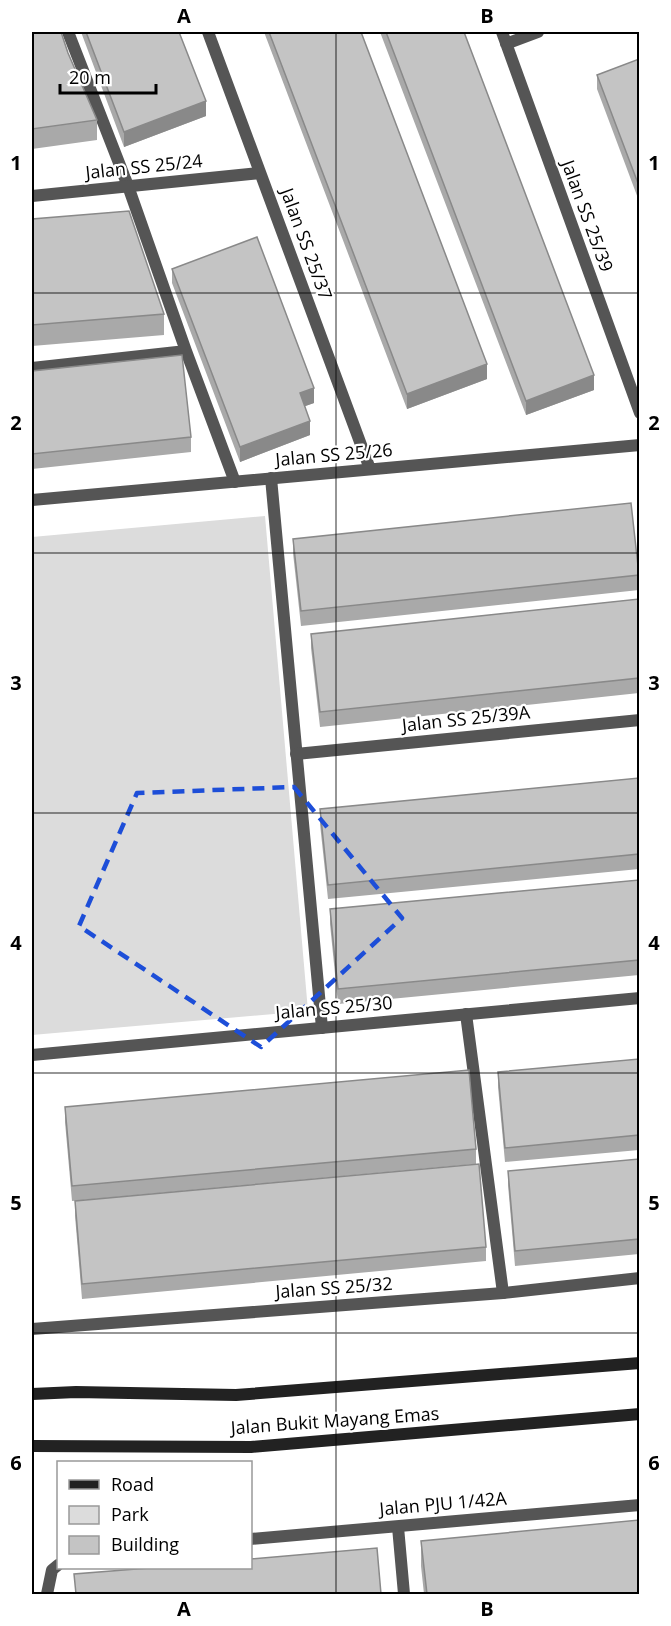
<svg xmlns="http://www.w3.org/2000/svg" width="671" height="1626" font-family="'Open Sans',sans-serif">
<rect width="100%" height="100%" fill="#fff"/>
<path fill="#dcdcdc" d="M265,516l43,495 -276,24v-498z"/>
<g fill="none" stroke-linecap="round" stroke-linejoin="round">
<path stroke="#555" stroke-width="12" d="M68,32l60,154 58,165 49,131
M32,368l154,-17
M271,478l51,550
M466,1014l37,279
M398,1527l6,67"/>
<path stroke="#555" stroke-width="12" d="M208,32l162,437
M502,32l138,381
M506,44l32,-12
M32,196l228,-23
M32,500l608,-55
M296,754l344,-34
M32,1055l608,-57
M32,1329l471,-36 137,-15
M250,1539l390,-34
M47,1594l5,-24 6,-5"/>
<path stroke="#222" stroke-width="12" d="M32,1394l44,-2 160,3 404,-32
M32,1446l219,1 389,-33"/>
</g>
<path fill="#a9a9a9" d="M32,32l36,21 29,67v20l-65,9z
M81,32h98l27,84 -82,31z
M264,32h97l126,347 -80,30z
M380,32h84l130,358 -68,25z
M639,59v142l-42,-112v-14z
M32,219l132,95v21l-132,11z
M172,269l142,134 -9,3 5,29 -70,27 -68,-179z
M32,371l159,66v15l-159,17z
M293,539l346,36v15l-338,36 -8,-73z
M639,599v94l-319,34 -9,-79v-14z
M639,778v91l-311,30 -8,-75v-15z
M639,880v95l-301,29 -8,-80v-15z
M639,1059v91l-134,12 -7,-75v-15z
M65,1107l411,42v15l-404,37 -7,-79z
M639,1159v95l-124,12 -7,-81v-14z
M75,1201l411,46v14l-404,38 -7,-83z
M421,1541l218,53h-215l-3,-28z"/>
<path fill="#898989" d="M206,101v15l-82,31v-15z
M487,364v15l-80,30v-15z
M594,375v15l-68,25v-14z
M314,388v15l-14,5v-15z
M310,421v14l-70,27v-15z"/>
<path fill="#c4c4c4" stroke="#898989" stroke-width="1.5" d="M32,32h29l7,21 29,67 -65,9z
M86,32h93l27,69 -82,31z
M269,32h92l126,332 -80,30z
M386,32h78l130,343 -68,26z
M639,59v127l-42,-111z
M129,211l35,103 -132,11v-106z
M257,237l57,151 -14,5 10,28 -70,26 -68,-178z
M182,355l9,82 -159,17v-83z
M631,503l8,72 -338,36 -8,-72z
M639,599v79l-319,34 -9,-78z
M639,778v76l-311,31 -8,-76z
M639,880v80l-301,29 -8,-80z
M639,1059v76l-134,13 -7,-76z
M469,1070l7,79 -404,37 -7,-79z
M639,1159v80l-124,12 -7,-80z
M479,1164l7,83 -404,37 -7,-83z
M639,1520v74h-212l-6,-53z
M377,1548l4,46h-305l-2,-20 75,-6h101v-9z"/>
<path fill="none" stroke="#1d4ed8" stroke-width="4.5" stroke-dasharray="12 8" stroke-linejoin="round" d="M294,787l108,131 -141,129 -182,-121 58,-133z"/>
<path fill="none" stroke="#000" stroke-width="1.5" stroke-opacity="0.55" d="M336,32v1562M32,293h608M32,553h608M32,813h608M32,1073h608M32,1333h608"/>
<g text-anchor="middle" stroke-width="4.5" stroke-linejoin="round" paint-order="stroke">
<g font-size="18" fill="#000" stroke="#fff">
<text transform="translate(144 167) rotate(-6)" y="6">Jalan SS 25/24</text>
<text transform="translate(587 216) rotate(70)" y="6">Jalan SS 25/39</text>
<text transform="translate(306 244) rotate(70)" y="6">Jalan SS 25/37</text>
<text transform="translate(334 455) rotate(-5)" y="6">Jalan SS 25/26</text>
<text transform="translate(466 719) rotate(-6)" y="6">Jalan SS 25/39A</text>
<text transform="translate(334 1008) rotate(-5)" y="6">Jalan SS 25/30</text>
<text transform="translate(334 1288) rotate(-4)" y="6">Jalan SS 25/32</text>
<text transform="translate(335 1421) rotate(-4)" y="6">Jalan Bukit Mayang Emas</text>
<text transform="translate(443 1504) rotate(-5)" y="6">Jalan PJU 1/42A</text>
</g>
</g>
<rect width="671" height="1626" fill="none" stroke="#ffffff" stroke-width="66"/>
<rect x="57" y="1461" width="195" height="108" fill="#ffffff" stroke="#999999" stroke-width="1.5"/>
<rect x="69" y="1480" width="30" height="9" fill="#222222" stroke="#999999" stroke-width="1.5"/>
<text x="111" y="1491" font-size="18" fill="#000000">Road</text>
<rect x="69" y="1506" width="30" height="18" fill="#dcdcdc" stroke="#999999" stroke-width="1.5"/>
<text x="111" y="1521" font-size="18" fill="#000000">Park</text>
<rect x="69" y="1536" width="30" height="18" fill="#c4c4c4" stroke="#999999" stroke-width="1.5"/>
<text x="111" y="1551" font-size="18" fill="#000000">Building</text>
<path d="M60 84v9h96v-9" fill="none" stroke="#000000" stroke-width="3"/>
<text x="69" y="84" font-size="18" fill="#000000" stroke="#ffffff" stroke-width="4.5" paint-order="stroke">20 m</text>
<rect x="33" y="33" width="605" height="1560" fill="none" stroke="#000" stroke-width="2"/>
<g font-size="20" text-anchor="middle" font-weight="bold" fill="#000">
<text x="184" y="23">A</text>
<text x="487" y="23">B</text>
<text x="16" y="170">1</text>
<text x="654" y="170">1</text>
<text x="16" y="430">2</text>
<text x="654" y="430">2</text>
<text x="16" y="690">3</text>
<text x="654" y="690">3</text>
<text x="16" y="950">4</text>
<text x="654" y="950">4</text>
<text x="16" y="1210">5</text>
<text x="654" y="1210">5</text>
<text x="16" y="1470">6</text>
<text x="654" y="1470">6</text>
<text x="184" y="1616">A</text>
<text x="487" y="1616">B</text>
</g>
</svg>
